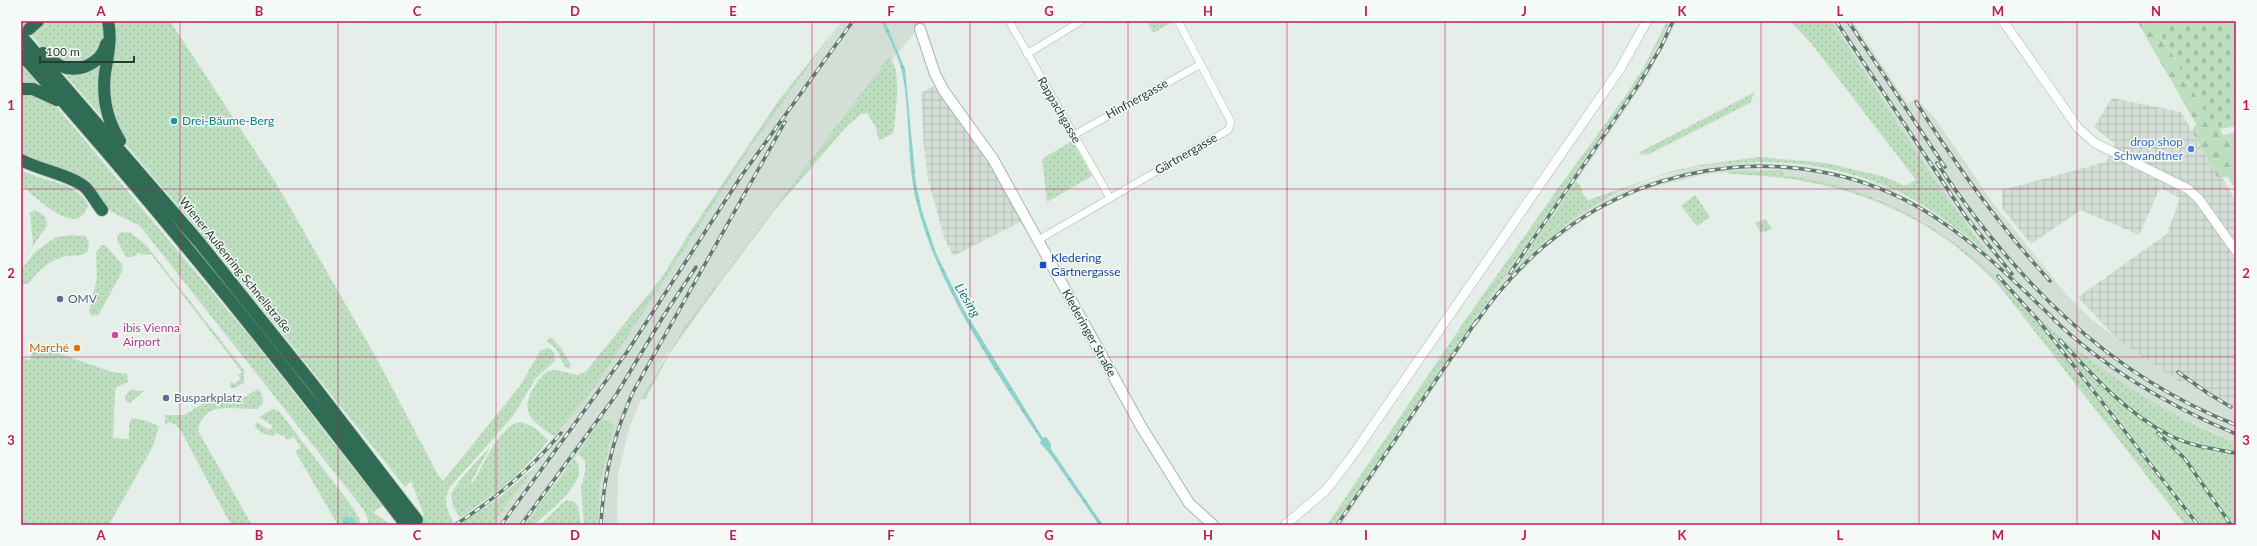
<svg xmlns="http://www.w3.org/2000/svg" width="2257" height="546" font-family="Lato,sans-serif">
<defs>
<pattern id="industrial-grid" width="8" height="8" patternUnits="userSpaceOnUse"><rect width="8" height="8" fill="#d3ded6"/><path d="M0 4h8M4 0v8" fill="none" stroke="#b5c0b8"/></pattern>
<pattern id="grass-dots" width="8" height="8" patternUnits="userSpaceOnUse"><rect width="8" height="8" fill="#bedec0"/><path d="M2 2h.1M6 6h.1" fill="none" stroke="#a3c0a5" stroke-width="1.8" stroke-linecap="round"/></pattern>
<pattern id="forest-firs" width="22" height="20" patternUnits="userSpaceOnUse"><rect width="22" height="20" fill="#bedec0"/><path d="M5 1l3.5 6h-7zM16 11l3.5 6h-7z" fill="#a3c0a5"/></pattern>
<pattern id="cemetery-stones" width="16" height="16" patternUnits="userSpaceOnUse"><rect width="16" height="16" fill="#bedec0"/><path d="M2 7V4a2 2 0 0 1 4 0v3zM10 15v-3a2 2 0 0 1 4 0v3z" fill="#a3c0a5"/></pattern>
<pattern id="water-ripples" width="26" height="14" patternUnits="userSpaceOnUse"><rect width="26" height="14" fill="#8ed2ce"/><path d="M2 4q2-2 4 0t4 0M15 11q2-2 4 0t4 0" fill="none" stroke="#7ab5b1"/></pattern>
</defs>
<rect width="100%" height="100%" fill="#e5eee8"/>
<path fill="#d3ded6" d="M843,21h81l-32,39 -3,-2 -204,268 -22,33 -19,33 -15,36 -11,46 -1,51h-19l2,-41 15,-60 -12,-6 -35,51h-3l-41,56h-32l43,-58 2,-11 45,-52 15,-20 155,-239z
M1670,21h7l-32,60 -124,182 41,-37 34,-22 32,-15 57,-19 41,-7 23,-1 47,3 21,3 38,9 32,10 44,24 54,42 2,-2 -52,-71 -104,-159h22l55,83 8,-6 18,19 59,86 74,92 22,22 28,22 62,43 57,24v37l-77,-36 -44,-27 -76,-62 162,207h-6l-176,-224 -59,-55 -33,-23 -47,-24 -80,-22 -17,-2v-5l-21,-1 -55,5 -62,15 -40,18 -21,13 -41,30 -41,41 -17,22 -144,212h-7l304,-443z"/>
<path fill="url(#industrial-grid)" d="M936,85l42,56 44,80 -69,35 -9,-19 -16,-58 -4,-33 -3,-53z
M2112,98l69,14 36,65h5l14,24v205l-57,-24 -62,-43 -39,-42 89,-63 13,-36 -20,-10 -21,47 -58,-25 -50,34 -29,-36v-18l104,-28 9,-18 -21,-17z"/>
<path fill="url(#grass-dots)" d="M21,21h6l-3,2 7,8 13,-10h57c7,21 -1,26 -14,41l-19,2 -22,-12 -25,-28z
M112,21h58l106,162 101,176 61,116 5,6 77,-95 20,-35 7,-3 7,4 1,9 -19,17 -23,38 -63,71c-7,13 -4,23 4,35l-6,3h-39l15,-10 -13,-34 -6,6 -192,-240 -88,-103 -9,-17 -8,-29z
M842,21l-90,124 -155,239 -15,20 -28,32c-21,-14 -36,-23 -20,-49 3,-6 8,-13 15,-16 13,-5 26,11 38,-1l76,-94 27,-44 89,-132z
M1147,21h27l-21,12z
M1667,21h3l-32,61 -304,443h-7l139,-206 91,-129 67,-92 20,-31z
M1790,21h41l104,159 52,72 -1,1c-30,-26 -62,-51 -98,-66 -92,-38 -207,-34 -293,18 -28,17 -52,37 -76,60l57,-83 5,4 1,6 6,8 85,-29 28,-6 58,-8 67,6 59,14 20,9 11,-6 -105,-137z
M105,57l2,66 -47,-54z
M889,57c14,12 6,55 5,73l-2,4 -13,6 -3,-12 -9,-15 -6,1 -14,12 -73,85 -55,73 -50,70 -24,46 -4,-2 44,-72z
M21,65l18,20 -18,1z
M21,91l29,8 201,239 132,168 -10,6 18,13h-24l1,-5 -4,-10 -224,-284c-13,-8 -31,-12 -41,-25l-78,-44z
M1755,92l-5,11 -103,52 -9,-2z
M1072,141l20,35 -45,26 -5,-43z
M21,170c21,12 58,11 67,36 -11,34 -52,-9 -67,-21z
M1783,170v5c94,11 174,56 236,127 23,25 43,53 64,80 38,48 75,95 112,143h-10l-184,-237c-72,-79 -167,-112 -272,-114l-2,-3z
M1695,195l15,22 -13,9 -16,-20z
M35,210l10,6 2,10 -26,36 12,-18 -3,-31z
M1765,219l7,10 -11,4 -6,-10z
M122,232l9,1 15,12 98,125v13l-9,5h-5l1,-7 3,3 7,-5 -3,-4 4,-3 -91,-118 -5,1 -7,-2 -7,4h-6l-9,-17 1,-5z
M72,235l13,1 4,6 -1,9c-7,6 -12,4 -20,5 -17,2 -30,15 -40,28h-4l-3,4v-18l14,-18 21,-15z
M102,245h3l16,18 2,7 -24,44 -7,2 -3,-4 8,-34 -1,-25z
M2037,316c64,56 119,94 199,127v82h-35z
M549,338h3l9,10 10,17 -2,4c-12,-7 -4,-17 -23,-28z
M35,345l77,27 15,2 1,8 -11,5 -2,5 -2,46 16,1v-16l3,-5 12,2 15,6 -6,20 -44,79h-88v-167l9,2z
M258,389l3,3 2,11 -5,6c-24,1 -55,-10 -60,22l54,94h-21l-51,-96 -4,-4 -8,-3 -3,4v-11h19l32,-19 29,1z
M130,390l14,1 -14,12 -4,-2 -1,-5z
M272,409l7,2 75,98 6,11v5h-22l-43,-74 6,-3 -7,-11 -7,3 -3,-4 -9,-3 -1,3 -12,-3 -7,-6 1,-5 14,8 3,-4 -14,-9z
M602,418l13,6 -15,60 -2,41h-14l-3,-38 4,-15v-11l-7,-7z
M522,422l13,6 13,12c-23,32 -56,56 -88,78l-7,-12 -2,-12 8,-13 31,-34 -19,35 2,1c10,-17 27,-60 49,-61z
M574,459c21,19 -27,53 -40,66h-10z
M535,467l-43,58h-28l-2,-3 33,-21z
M566,500l7,1 5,5 3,19h-41z"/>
<path fill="url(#forest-firs)" d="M2137,21h16l57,99 8,5 5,10 13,-3v59l-8,-14h-11l-25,-46 4,-7z"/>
<path fill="url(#cemetery-stones)" d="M2153,21h83v105l-16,3 -2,-4 -8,-5z"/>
<path fill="url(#water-ripples)" d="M881,21h4l20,48 11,115 6,27 14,42 28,57 79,128 3,-1 5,7v5l52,76h-4l-49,-71 -10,-11 1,-3c-47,-71 -103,-153 -124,-236 -11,-43 -6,-89 -15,-132 -4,-18 -14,-35 -21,-51z
M346,516l8,2 3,7h-14v-6z"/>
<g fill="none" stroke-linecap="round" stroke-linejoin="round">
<path stroke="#becbc4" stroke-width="10" stroke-dasharray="10 5" stroke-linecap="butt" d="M918,21l2,8"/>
<defs>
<path id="minor" d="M1009,21l101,177
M1027,54l54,-33
M1074,135l127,-71
M1038,240l190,-110 3,-8 -53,-101"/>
<path id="tertiary" d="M2003,21l75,107 17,15 93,46 11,10 37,52
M1285,525l40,-34 25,-32 270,-390 27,-48"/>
<path id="secondary" d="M920,29l15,45 9,17 49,68 149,269 47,75 24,22"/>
<path id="motorway" d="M108,21c4,18 0,34 -3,52 -3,24 2,47 15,68
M29,29l9,-8
M21,36l178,206 112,140 106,138
M43,53c5,4 11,10 18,13 17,8 41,-3 45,-22
M21,54c135,151 262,309 385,471
M21,89h12l24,11
M21,160c19,10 50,15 64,27 7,7 11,16 17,23"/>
</defs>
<use href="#minor" stroke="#a7b6ae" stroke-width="8"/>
<use href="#tertiary" stroke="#a7b6ae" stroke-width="10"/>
<use href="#secondary" stroke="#a3b9ad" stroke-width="12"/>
<use href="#motorway" stroke="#c2cac6" stroke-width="14"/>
<use href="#minor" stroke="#fff" stroke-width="7"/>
<use href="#tertiary" stroke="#fff" stroke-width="9"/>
<use href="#secondary" stroke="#fff" stroke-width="10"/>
<use href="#motorway" stroke="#306c53" stroke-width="12"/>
<defs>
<path id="rail" d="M1836,21l130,196 46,57
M1848,21l97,146
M1916,102c40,63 83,124 134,179
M1937,163c76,115 169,211 299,262
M1510,273l129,-189 22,-37 12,-26
M1998,276l40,44 160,205
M2054,320c53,50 115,86 182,114
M1475,324c22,-32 48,-62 79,-86 103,-82 251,-96 366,-30 52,30 95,74 138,115
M2060,340c32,35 68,75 111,96 20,10 43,13 65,17
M2178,372l31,22 22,13
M2158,433l27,26 46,66
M455,525c40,-26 76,-56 106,-92
M501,525l126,-173 115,-177 111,-154
M521,525l95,-130 50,-83 30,-45
M601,525c2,-47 13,-91 32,-133l152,-270
M1337,525l140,-205"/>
</defs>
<use href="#rail" stroke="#5f7b6d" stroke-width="3.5"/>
<use href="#rail" stroke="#f5faf7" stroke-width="2" stroke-dasharray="6" stroke-linecap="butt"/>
</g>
<path fill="none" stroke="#c2185b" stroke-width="1" stroke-opacity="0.55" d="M180,21v504M338,21v504M496,21v504M654,21v504M812,21v504M970,21v504M1128,21v504M1287,21v504M1445,21v504M1603,21v504M1761,21v504M1919,21v504M2077,21v504M21,189h2215M21,357h2215"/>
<circle fill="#0f9aa8" stroke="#f5faf7" stroke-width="1.5" cx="174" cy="121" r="4"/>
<circle fill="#3f7fe0" stroke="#f5faf7" stroke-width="1.5" cx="2191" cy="149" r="4"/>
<rect fill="#1a4fb4" stroke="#f5faf7" stroke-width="1.5" x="1039" y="261" width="8" height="8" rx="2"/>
<g fill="#5c6f8a" stroke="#f5faf7" stroke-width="1.5">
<circle cx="60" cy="299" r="4"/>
<circle cx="166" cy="398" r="4"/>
</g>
<circle fill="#d1479c" stroke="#f5faf7" stroke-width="1.5" cx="115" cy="335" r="4"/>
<circle fill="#e8710a" stroke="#f5faf7" stroke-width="1.5" cx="77" cy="348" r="4"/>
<g text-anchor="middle" stroke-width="3" stroke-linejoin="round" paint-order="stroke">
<g font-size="12" fill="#244032" stroke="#f5faf7">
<text transform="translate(1137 99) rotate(-29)" y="4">Hinfnergasse</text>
<text transform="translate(1059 110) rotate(60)" y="4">Rappachgasse</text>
<text transform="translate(1186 154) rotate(-30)" y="4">Gärtnergasse</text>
<text transform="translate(235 265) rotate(51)" y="4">Wiener Außenring Schnellstraße</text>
<text transform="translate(1089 333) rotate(61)" y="4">Klederinger Straße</text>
</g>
<g font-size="12" fill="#0d838f" stroke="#f5faf7" text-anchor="start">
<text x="182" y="125">Drei-Bäume-Berg</text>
</g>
<g font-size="12" fill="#366cbe" stroke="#f5faf7" text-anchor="end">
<text x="2183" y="146">drop shop<tspan x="2183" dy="14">Schwandtner</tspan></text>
</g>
<g font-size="12" fill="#164399" stroke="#f5faf7" text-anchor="start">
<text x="1051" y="262">Kledering<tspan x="1051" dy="14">Gärtnergasse</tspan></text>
</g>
<g font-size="12" fill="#4e5e75" stroke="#f5faf7" text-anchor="start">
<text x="68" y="303">OMV</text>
<text x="174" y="402">Busparkplatz</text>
</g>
<g font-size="12" fill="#b23c85" stroke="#f5faf7" text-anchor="start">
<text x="123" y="332">ibis Vienna<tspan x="123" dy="14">Airport</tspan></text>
</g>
<g font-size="12" fill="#c56008" stroke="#f5faf7" text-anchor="end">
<text x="69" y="352">Marché</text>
</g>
<g font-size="13" font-style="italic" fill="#1e7c78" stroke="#f5faf7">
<text transform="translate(968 300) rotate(59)" y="5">Liesing</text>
</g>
</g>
<rect width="2257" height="546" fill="none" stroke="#f5faf7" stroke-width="44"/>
<path d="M40 56v6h94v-6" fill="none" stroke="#244032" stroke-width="2"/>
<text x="46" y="56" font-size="12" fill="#244032" stroke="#f5faf7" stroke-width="3" paint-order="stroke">100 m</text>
<rect x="22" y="22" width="2213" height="502" fill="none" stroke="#c2185b" stroke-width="1.5"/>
<g font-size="13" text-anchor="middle" font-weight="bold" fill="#c2185b">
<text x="101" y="16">A</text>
<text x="259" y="16">B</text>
<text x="417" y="16">C</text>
<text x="575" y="16">D</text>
<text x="733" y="16">E</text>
<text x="891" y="16">F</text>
<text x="1049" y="16">G</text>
<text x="1208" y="16">H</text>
<text x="1366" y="16">I</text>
<text x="1524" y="16">J</text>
<text x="1682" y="16">K</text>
<text x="1840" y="16">L</text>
<text x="1998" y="16">M</text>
<text x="2156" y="16">N</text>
<text x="11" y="110">1</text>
<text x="2246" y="110">1</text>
<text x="11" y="278">2</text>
<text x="2246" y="278">2</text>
<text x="11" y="445">3</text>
<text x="2246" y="445">3</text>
<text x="101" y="540">A</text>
<text x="259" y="540">B</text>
<text x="417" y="540">C</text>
<text x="575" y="540">D</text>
<text x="733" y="540">E</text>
<text x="891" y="540">F</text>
<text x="1049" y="540">G</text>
<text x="1208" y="540">H</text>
<text x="1366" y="540">I</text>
<text x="1524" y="540">J</text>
<text x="1682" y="540">K</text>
<text x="1840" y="540">L</text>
<text x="1998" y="540">M</text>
<text x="2156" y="540">N</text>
</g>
</svg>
